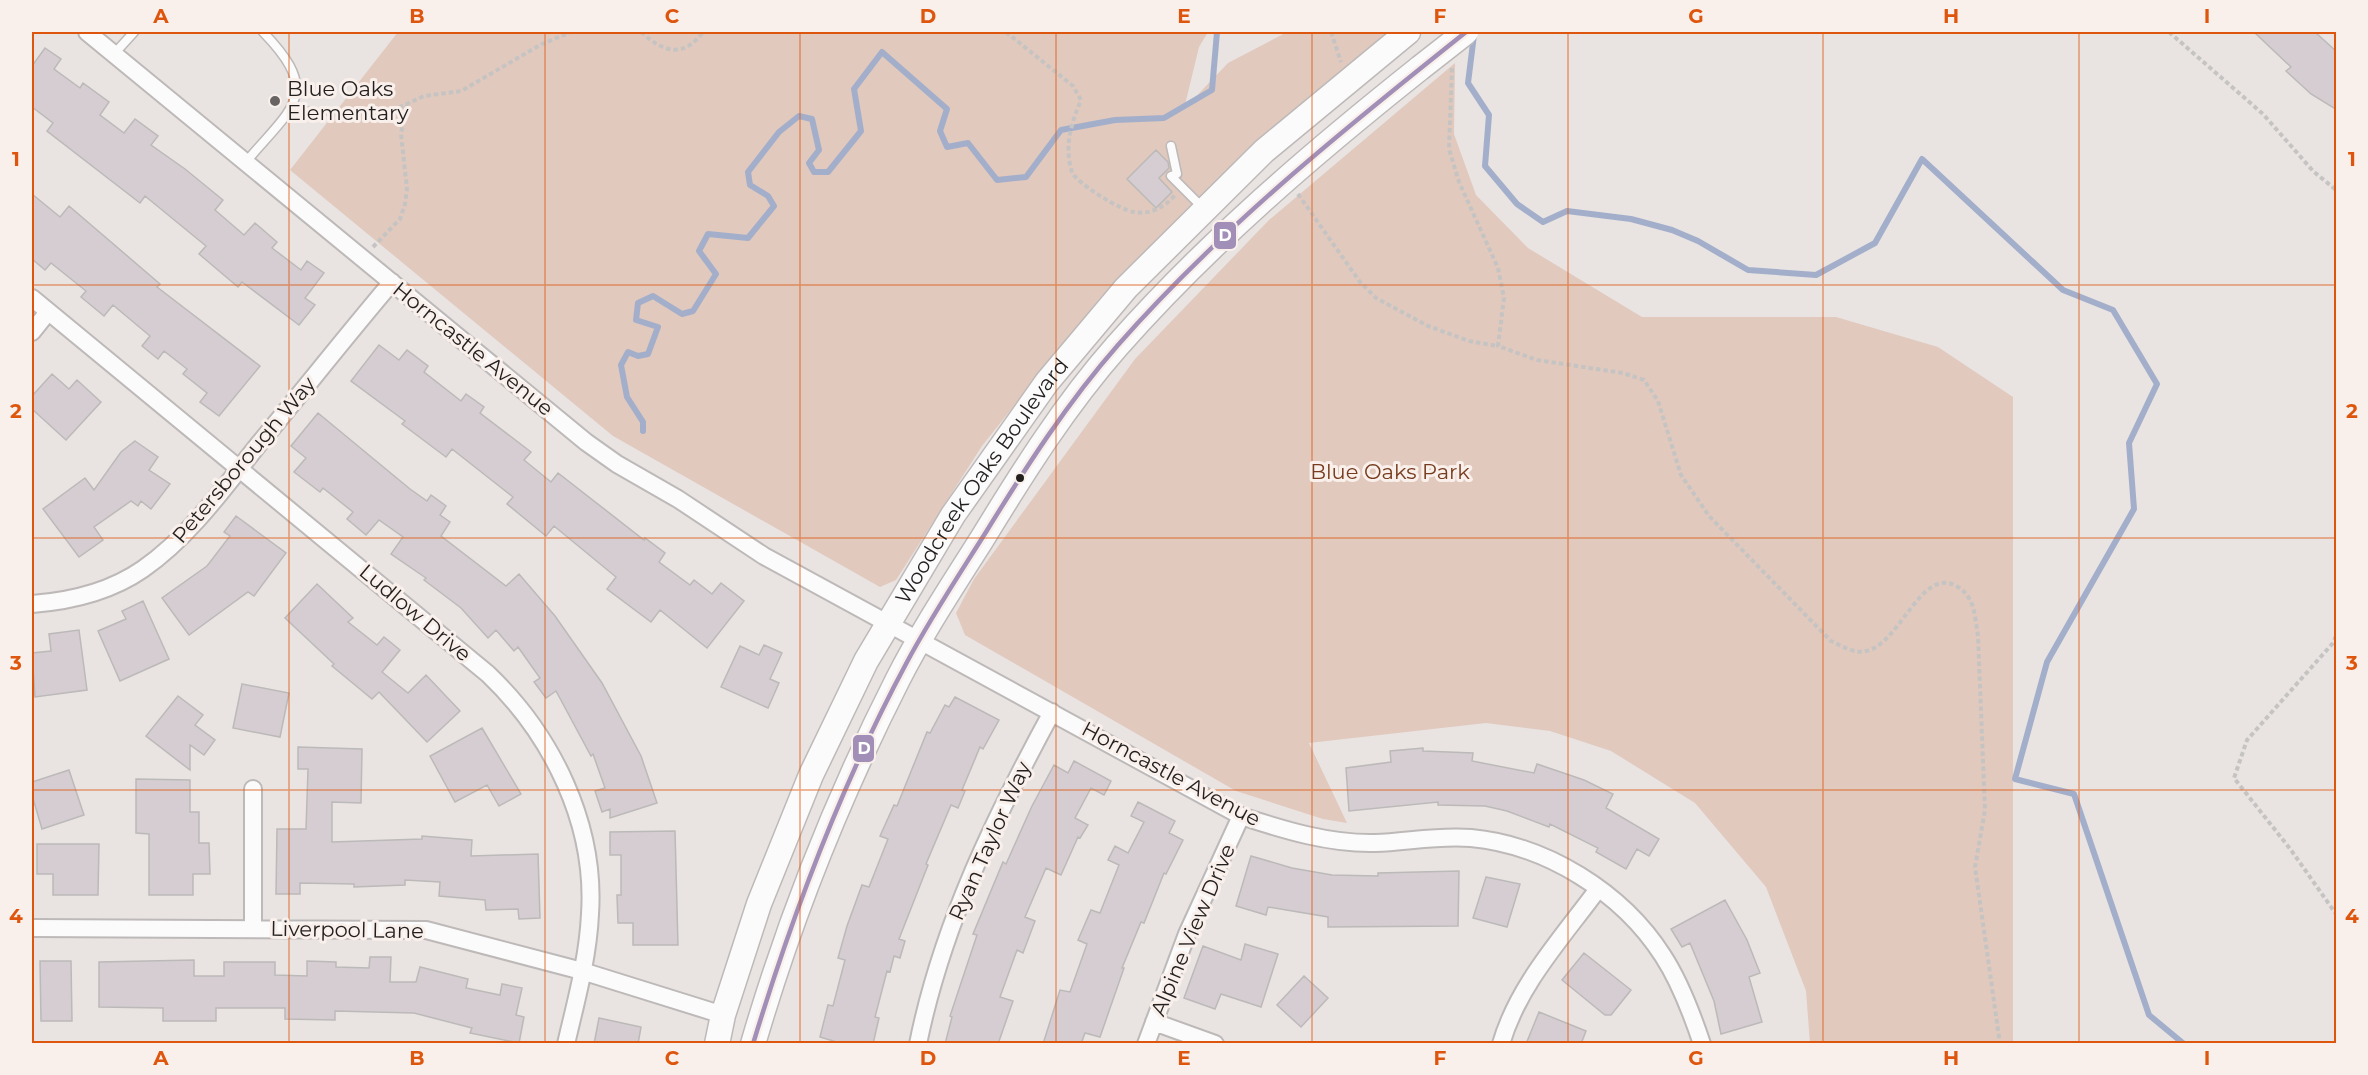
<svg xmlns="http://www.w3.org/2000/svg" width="2368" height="1075" font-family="Montserrat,sans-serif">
<rect width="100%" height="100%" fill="#e9e4e2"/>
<path fill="#e1c9be" d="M398,32h810l-9,15 -15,62 44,-46 59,-31h102l-134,110 -155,156 -118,148 -86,134 -16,7 -267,-151 -323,-266z
M1455,63l-1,71 22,61 52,53 114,69h194l102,30 75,50v646h-203l-4,-52 -40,-104 -71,-84 -84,-52 -61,-20 -64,-8 -177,20 38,80 -24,-4 -87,-28 -271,-156 -9,-22 18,-34 161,-220 134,-139z"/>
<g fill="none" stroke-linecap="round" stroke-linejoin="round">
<path stroke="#a3afca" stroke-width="6" d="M1474,35l-6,48 21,32 -4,51 32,38 26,18 24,-11 64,8 41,11 26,11 50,29 68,5 59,-32 47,-84 141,131 50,20 44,74 -28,59 5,66 -87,153 -32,117 59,15 75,221 35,29
M643,431v-9l-16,-25 -6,-32 7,-13 10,4 10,-2 10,-27 -22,-7 2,-17 15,-7 29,18 11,-3 23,-37 -17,-23 9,-17 40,4 26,-32 -6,-10 -18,-11 -2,-13 31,-40 20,-16 13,3 7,31 -10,13 5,9h14l33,-41 -7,-42 28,-37 65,57 -7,22 7,16 21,-4 29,37 29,-3 35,-47 54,-10 49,-2 48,-28 5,-58"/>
</g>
<path fill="#d6cdd2" stroke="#bcb9b9" stroke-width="1.5" d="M2254,32h61l22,20v58l-26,-16 -25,-23 5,-4z
M45,48l16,11 -7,10 26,19 3,-5 26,19 -9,13 24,18 11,-14 23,17 -7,9 34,24 38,31 -8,10 29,25 11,-12 22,19 -5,6 29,22 6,-9 17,12 -19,25 10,7 -16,20 -57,-43 -4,5 -39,-33 7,-8 -61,-50 -5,7 -93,-72 6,-8 -21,-16v-41z
M1156,150l12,12 1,6 -10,10 13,14 -16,16 -29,-29z
M32,194l28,23 9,-11 91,78 -3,3 103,79 -41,50 -19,-14 7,-9 -24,-19 4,-5 -23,-18 -6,8 -16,-13 8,-10 -37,-31 -9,11 -23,-19 5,-6 -35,-28 -6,7 -13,-11z
M379,345l20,15 8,-10 21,16 -4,6 37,29 5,-7 18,13 -4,6 51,39 -7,8 27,22 7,-9 86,67 1,-2 20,15 -6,9 31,23 4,-5 18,14 9,-11 23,18 -37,47 -47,-38 -9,12 -44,-33 9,-12 -62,-51 -8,10 -39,-32 6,-7 -61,-48 -6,8 -44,-33 3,-3 -54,-40z
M52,374l17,15 8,-9 24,22 -35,38 -34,-31v-13z
M318,413l92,76 17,12 4,-6 15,11 -6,9 10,7 -9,14 65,50 13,-12 36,42 47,67 39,73 16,47 -47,15v-9l-8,3 -7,-21 10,-3 -12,-34 -2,2 -35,-65 -10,7 -12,-16 6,-4 -22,-31 -4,4 -18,-21 -8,8 -27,-30 -37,-28 2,-2 -35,-24 12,-17 -24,-17 -13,15 -19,-16 6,-7 -30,-24 -3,4 -26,-20 12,-14 -15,-12z
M135,441l23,16 -9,13 21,14 -19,25 -10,-8 -3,5 -7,-5 -37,26 9,13 -24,17 -36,-48 42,-31 9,12 27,-38z
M236,516l50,37 -32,43 -6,-4 -59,43 -27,-37 45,-32 23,-30 -6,-4z
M317,584l36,34 -5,4 29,23 7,-8 16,13 -18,22 26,21 18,-18 34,36 -33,31 -48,-50 -7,7 -40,-33 2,-2 -49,-46z
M143,601l26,58 -49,22 -22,-50 28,-12 -4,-8z
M79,630l8,60 -52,7 -3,-44 19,-2 -2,-17z
M764,645l18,8 -12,26 9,4 -11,25 -47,-21 19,-41 19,9z
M242,684l47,9 -9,44 -47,-9z
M178,696l25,19 -8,10 20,15 -11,15 -14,-10v25l-44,-34z
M955,697l44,23 -16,29 -3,-2 -18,43 3,1 -7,17 -7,-3 -25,59 2,1 -29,74 6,2 -5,17 -6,-2 -4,16 -3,-1 -12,46 4,1 -6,26h-30l-23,-7 8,-32 5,1 12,-46 -7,-2 9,-32 15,-41 7,2 19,-48 -8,-3 14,-31 3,1 30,-74 3,1 15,-28 4,2z
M482,728l39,66 -22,12 -12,-21 -32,17 -25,-46z
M298,747l64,2 -1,54 -29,-1v40l90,-3v-3l50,4 -1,16 67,-2 2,64 -21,1 -1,-10 -32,1 -1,-10 -46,-4 1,-14 -35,-2v5l-51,2v-3l-54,-1v11h-24l1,-65h29l2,-60h-10z
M1423,748v3l50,2 -1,8 62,12 3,-9 47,16 29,14 -7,14 53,31 -10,17 -12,-7 -11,20 -30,-17 2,-4 -48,-24 -1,3 -42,-16 -22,-5 -47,-1v-3l-89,9 -3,-43 45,-6 -1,-11z
M1074,761l37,20 -7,14 -13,-7 -16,30 13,7 -8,13 -2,-1 -17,38 -15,-7 -21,49 10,4 -12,32 -6,-3 -17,47 13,4 -15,43h-53l7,-27 -2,-1 27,-81 -4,-1 30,-72 3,2 26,-58 22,-41 14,8z
M69,770l15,45 -42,14 -10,-34v-13z
M136,779l54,1v32h9v31h10l1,31h-17v21h-44v-61l-13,-1z
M1138,802l37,19 -6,12 14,7 -17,34 -2,-1 -20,50 -3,-1 -19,46h2l-24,69 -15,-4 -4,11h-38l17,-54 10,2 17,-48 -9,-4 13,-30 9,3 19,-48 -11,-5 7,-14 13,7 16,-31 -13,-6z
M675,831l3,114h-45v-22h-15l-1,-28h4v-40h-11v-23z
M37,844h62l-1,51h-45v-21h-16z
M1251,856l41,12 40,7 46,1v-3l81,-2 -1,55 -130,1v-10l-60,-10 -2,8 -30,-9z
M1486,877l34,7 -13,43 -34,-9z
M1725,900l22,40 13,33 -11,4 13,45 -41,12 -7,-33 -24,-58 -8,4 -11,-18z
M1245,944l33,10 -17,53 -40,-13 -6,15 -31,-11 19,-52 38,14z
M1584,953l47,37 -20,25h-6l-43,-35z
M370,957h21l-1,25h26l4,-15 48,12 -2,9 34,7 2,-11 20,4 -6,27 8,2 -5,26 -49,-10 2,-5 -58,-15 -79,-2v9l-50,-1v-11h-69v13h-53v-13l-64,-1v-45l95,-2v16h30v-14h51v13l32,1v-15l29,1v5l33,1z
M40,961h31l1,60h-31z
M1304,976l24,22 -27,29 -24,-22z
M1539,1012l47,19 -5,13h-55z
M599,1018l42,9 -3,17h-44z"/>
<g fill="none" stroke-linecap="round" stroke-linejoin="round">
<defs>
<path id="lane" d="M114,54l20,-22
M1171,146l6,28 -6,2 33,33
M246,162c46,-55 77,-68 17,-130"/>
<path id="street" d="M87,32l499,410 31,22 61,35 86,57 477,260c43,14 88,28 134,27 32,-1 63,-8 96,-5 75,7 151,54 192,118 17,26 29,58 39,88
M32,298l456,376c64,61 108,150 102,240 -2,44 -14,87 -24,130
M32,332l16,-20
M32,604c40,-3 78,-12 111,-35 46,-32 81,-81 115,-124 45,-54 88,-109 134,-163
M253,789v139
M32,928l394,2 156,41 141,44
M1154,1022l61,22
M918,1044c24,-119 77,-227 134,-332
M1146,1044l41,-110 54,-118
M1501,1044c17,-59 61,-106 97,-155"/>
<g id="secondary">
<path id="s1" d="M717,1044l6,-29 36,-111 52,-129 55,-114 87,-146 94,-133 79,-94 138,-137 144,-119"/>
<path d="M753,1044c38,-130 84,-245 145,-365 25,-49 55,-94 84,-140 41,-67 83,-134 135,-193 92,-104 195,-192 303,-278"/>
</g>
</defs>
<use href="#lane" stroke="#bdb9b8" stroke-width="11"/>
<use href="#street" stroke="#bdb9b8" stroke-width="20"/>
<use href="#secondary" stroke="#bdb9b8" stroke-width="27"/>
<path stroke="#c6c4c3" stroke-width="4" stroke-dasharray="4.5 3" stroke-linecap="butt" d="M641,32c22,20 42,27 62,0
M1006,32l67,54 8,14c-10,24 -17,47 -9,72 4,11 50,39 62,40 16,3 31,-5 41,-17
M1331,32l10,30
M2169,32l94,82 50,57 23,19
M1452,68l-3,81 10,33 39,86 6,30 -6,48 39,14 86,13 21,7 14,21 23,74 28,41 122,125c11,5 23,13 35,10 35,-7 55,-87 92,-64 17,10 17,31 20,49l7,174 -10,57 25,177
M305,107l26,8 45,3 48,-22 37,-5 81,-47 29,-12
M1298,194l62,88 16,16 52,28 41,15 29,5
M373,247l27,-28 5,-15 2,-15 -6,-55 6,-29
M2336,636l-3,7 -86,97 -13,38 57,72 45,64"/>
<use href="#lane" stroke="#fcfbfb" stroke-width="8"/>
<use href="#street" stroke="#fcfbfb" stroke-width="16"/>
<use href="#secondary" stroke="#fcfbfb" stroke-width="24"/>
<defs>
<path id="secondary-bridge" d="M1420,68l46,-36"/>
</defs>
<use href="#secondary-bridge" stroke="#bdb9b8" stroke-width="27" stroke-linecap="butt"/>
<use href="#secondary-bridge" stroke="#fcfbfb" stroke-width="24"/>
<defs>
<path id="bus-1" d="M753,1044c40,-132 89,-261 154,-382 24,-45 52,-87 79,-130 40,-65 81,-129 132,-187 103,-117 226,-216 348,-313"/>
</defs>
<use href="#bus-1" stroke="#f9f0ec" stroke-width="9"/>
<use href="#bus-1" stroke="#a18fb7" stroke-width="4.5"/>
</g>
<path fill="none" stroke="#de560d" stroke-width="1.5" stroke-opacity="0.55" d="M289,32v1012M545,32v1012M800,32v1012M1056,32v1012M1312,32v1012M1568,32v1012M1823,32v1012M2079,32v1012M32,285h2304M32,538h2304M32,790h2304"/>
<circle fill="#686463" stroke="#f9f0ec" stroke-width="2" cx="275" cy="101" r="6"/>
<circle fill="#221f1e" stroke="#f9f0ec" stroke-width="2" cx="1020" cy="478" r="5"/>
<g text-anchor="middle" stroke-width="6" stroke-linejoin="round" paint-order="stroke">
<g font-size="21" fill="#221f1e" stroke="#f9f0ec" text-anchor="start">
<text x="287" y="96">Blue Oaks<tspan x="287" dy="24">Elementary</tspan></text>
</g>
<g font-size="21" fill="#221f1e" stroke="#f9f0ec">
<text transform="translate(473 349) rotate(39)" y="7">Horncastle Avenue</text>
<text transform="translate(244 460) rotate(-50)" y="7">Petersborough Way</text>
<text dy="7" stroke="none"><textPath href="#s1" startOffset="626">Woodcreek Oaks Boulevard</textPath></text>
<text transform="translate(415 613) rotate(40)" y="7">Ludlow Drive</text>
<text transform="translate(1171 774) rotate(28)" y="7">Horncastle Avenue</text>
<text transform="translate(990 841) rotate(-66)" y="7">Ryan Taylor Way</text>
<text transform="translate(347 930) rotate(1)" y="7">Liverpool Lane</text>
<text transform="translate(1193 930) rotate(-67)" y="7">Alpine View Drive</text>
</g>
<g font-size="21" fill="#773b1d" stroke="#f9f0ec">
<text x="1390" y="479">Blue Oaks Park</text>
</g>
</g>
<g stroke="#f9f0ec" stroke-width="2">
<rect x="1213" y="221" width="24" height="29" rx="6" fill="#a18fb7"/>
<rect x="852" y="734" width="23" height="29" rx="6" fill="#a18fb7"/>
</g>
<g font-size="16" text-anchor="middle" font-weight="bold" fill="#fff">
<text x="1225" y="241">D</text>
<text x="864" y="754">D</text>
</g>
<rect width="2368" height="1075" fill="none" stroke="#f9f0ec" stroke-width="66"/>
<rect x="33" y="33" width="2302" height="1009" fill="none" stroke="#de560d" stroke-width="2"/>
<g font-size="20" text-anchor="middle" font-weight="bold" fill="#de560d">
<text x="161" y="23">A</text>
<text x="417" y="23">B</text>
<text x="672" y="23">C</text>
<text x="928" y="23">D</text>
<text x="1184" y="23">E</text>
<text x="1440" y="23">F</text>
<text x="1696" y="23">G</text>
<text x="1951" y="23">H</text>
<text x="2207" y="23">I</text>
<text x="16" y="166">1</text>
<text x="2352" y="166">1</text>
<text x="16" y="418">2</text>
<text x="2352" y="418">2</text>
<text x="16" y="670">3</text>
<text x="2352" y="670">3</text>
<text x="16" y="923">4</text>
<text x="2352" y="923">4</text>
<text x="161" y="1065">A</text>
<text x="417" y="1065">B</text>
<text x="672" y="1065">C</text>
<text x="928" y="1065">D</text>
<text x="1184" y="1065">E</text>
<text x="1440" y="1065">F</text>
<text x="1696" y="1065">G</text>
<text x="1951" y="1065">H</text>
<text x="2207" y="1065">I</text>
</g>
</svg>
